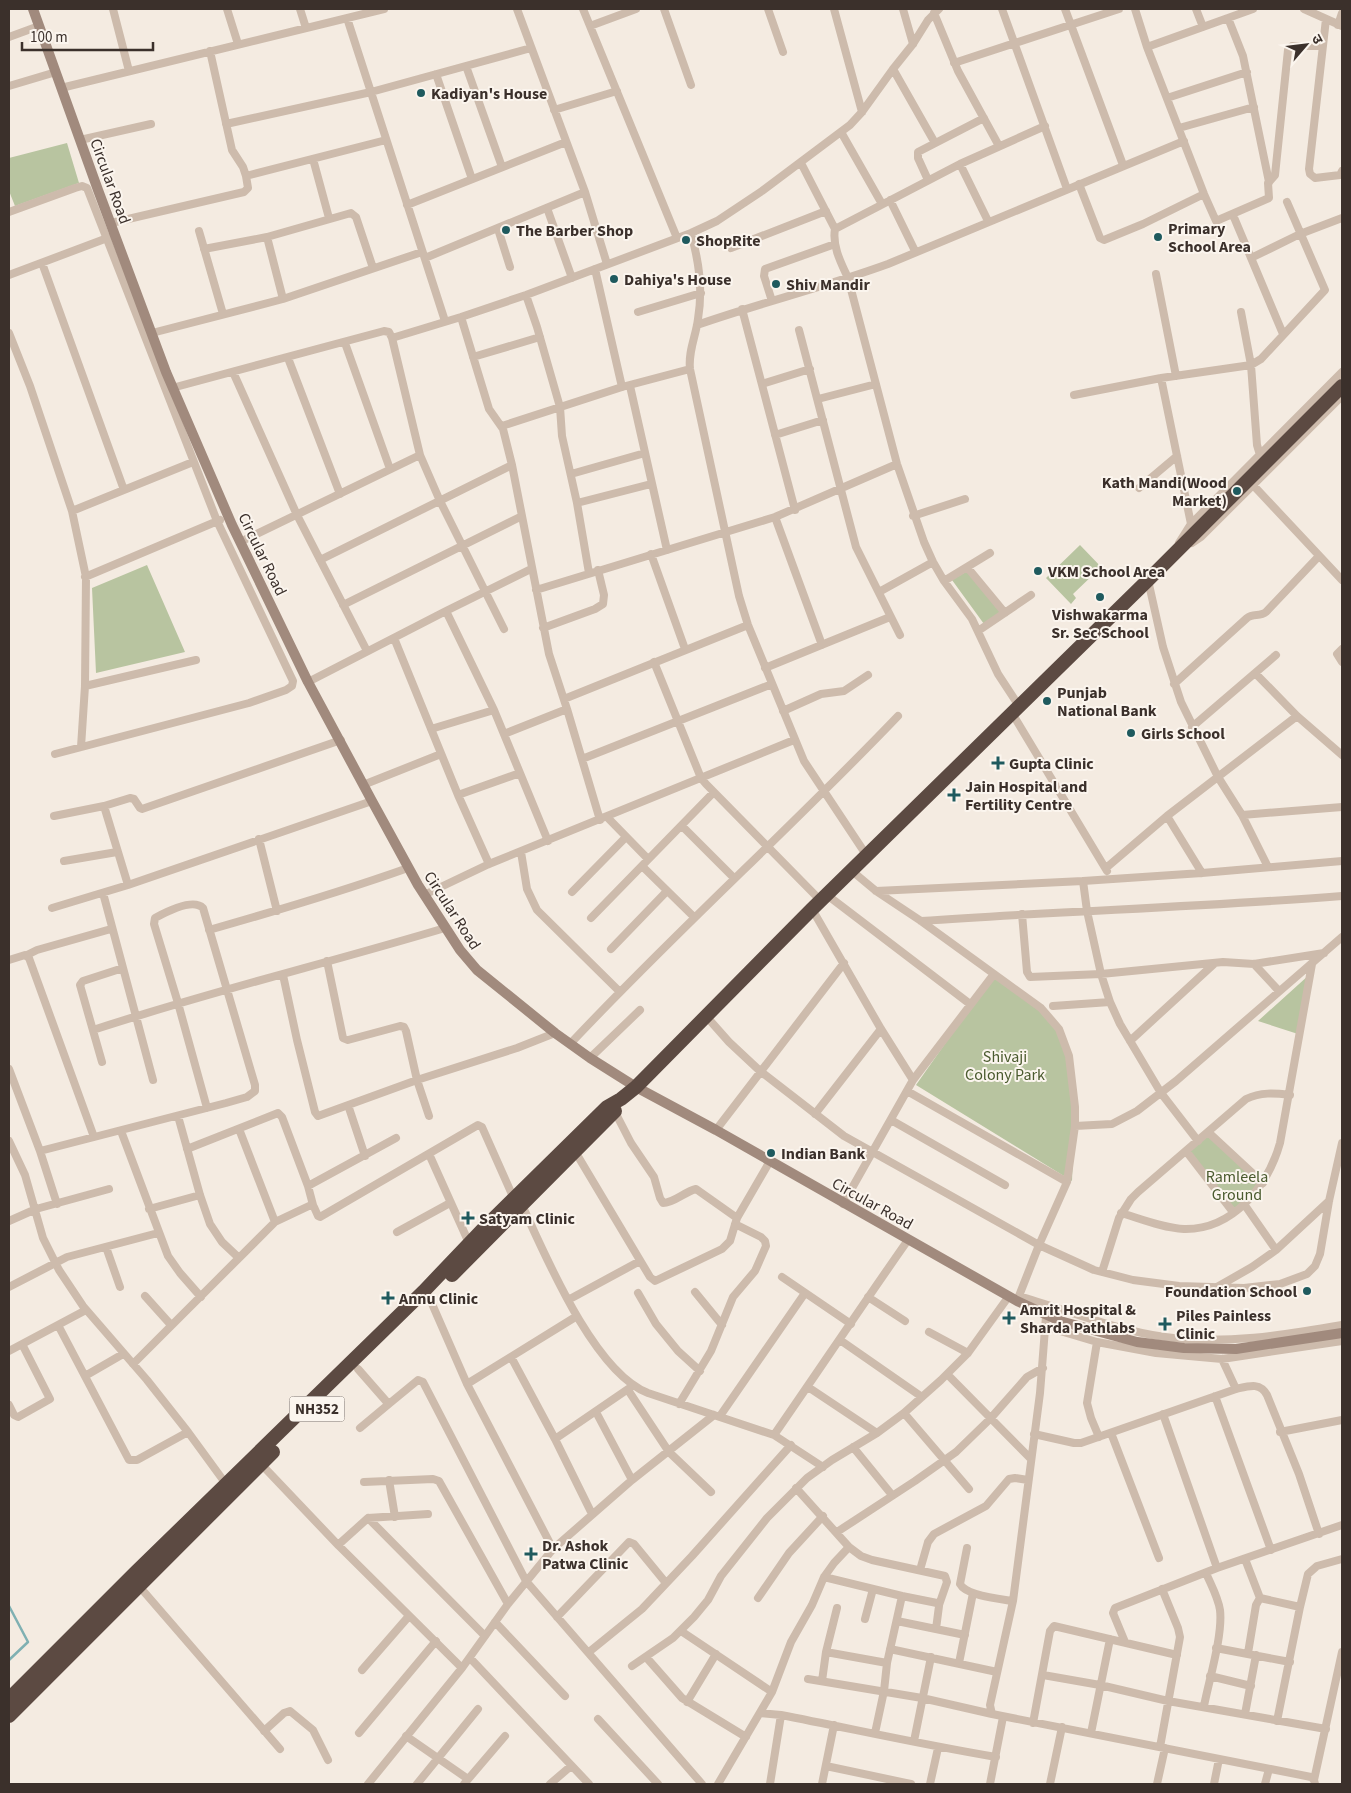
<svg xmlns="http://www.w3.org/2000/svg" width="1351" height="1793" font-family="'Source Sans 3','Noto Sans Devanagari',sans-serif">
<rect width="100%" height="100%" fill="#f4ebe1"/>
<path fill="#b8c4a0" d="M67,143l12,40 -64,23 -6,-15v-33z
M1080,545l24,25 -6,6 -3,-3 -22,21 3,4 -5,6 -25,-26z
M147,565l38,87 -89,21 -4,-85z
M969,570l34,40 -19,14 -32,-44z
M994,974c14,11 42,27 53,39 35,40 27,118 25,168l-156,-96z
M1309,975l-11,59 -40,-13z
M1208,1135l54,49 -28,25 -45,-58z"/>
<g fill="none" stroke-linecap="round" stroke-linejoin="round">
<path stroke="#7fb0b2" stroke-width="2.5" d="M9,1606l19,36 -19,18"/>
<path stroke="#cdbbac" stroke-width="8" d="M113,9l16,62
M227,9l11,35
M300,9l6,19
M517,9l68,183 22,72
M583,9l94,229
M664,9l27,76
M768,9l15,43
M834,9l28,103
M903,9l10,35
M1002,9l65,180
M1065,9l58,156
M1135,9l12,38 57,147 12,27 53,-23 -1,-15 7,-8 13,-125 4,-4h31
M1196,9l7,18
M1304,9l38,17
M934,13l24,58 41,75
M347,18l98,303
M1228,18l15,38 26,126
M1326,19l-17,150 1,5 5,4 25,-3 2,-4
M1338,25l4,-12
M590,26l46,-17
M9,37l30,-11
M1147,47l106,-38
M210,51l22,99 11,17 3,9 140,-36
M954,63l165,-54
M466,66l36,101
M893,69l42,74
M436,74l36,105
M9,86l47,-14
M61,88l323,-79
M1167,98l80,-26
M554,110l63,-19
M226,124l145,-32 160,-44
M1179,128l75,-21
M841,132l41,72
M80,140l71,-16
M313,159l16,59
M801,163l34,66c-3,17 6,34 13,49l49,186 27,78 9,20 11,19 28,38 26,55 21,32
M960,164l28,57
M928,180l-10,-22v-6l66,-34
M1079,184l21,54 4,2 39,-16 61,-30
M890,200l25,51
M407,205l159,-63
M547,208l25,70
M9,212l66,-24 7,-2 5,2 130,333 76,160 -1,5 -6,4 -37,13 -194,51
M1233,215l50,119
M111,223l133,-31 4,-4 -2,-12
M498,229l12,38
M835,229l125,-65 85,-38
M199,231l24,83
M691,233c8,29 12,56 7,86 -2,17 -10,32 -8,50l49,227 9,29 56,136 63,95
M267,237l16,62
M731,248l95,-37
M204,249l63,-12 84,-24 5,4 17,51
M425,258l160,-66
M1251,258l49,-24 42,-16
M42,263l82,227
M595,269l27,118
M1156,274l20,102
M9,275l101,-38
M526,295l11,32 23,80 2,29 15,67 12,70
M772,301l-8,-25 1,-7 70,-25
M742,309l53,201
M638,312l63,-19
M1241,312l10,53 6,80 3,10
M461,317l28,92 14,20 9,36 37,189 18,55 33,111
M697,325c63,-22 128,-38 191,-61l296,-123
M799,330l57,217 44,88
M9,333l21,53 42,125 14,66 -1,109 -4,61
M152,333l131,-34 139,-47
M392,338l69,-21 65,-22 165,-62 26,-12 45,-30 88,-66 12,-13 31,-43 20,-25 15,-24 11,-11
M345,343l45,126
M473,357l67,-20
M288,358l52,136
M233,372l64,143 70,136
M1161,378l30,146 -12,19
M762,384l48,-15
M630,386l37,164
M172,388l212,-57 5,1 3,6 28,117 20,46 64,128
M1074,395l87,-17 90,-13 10,-6 64,-69 -38,-88
M818,399l58,-15
M502,426l120,-39 68,-18
M775,435l48,-15
M571,474l74,-21
M1253,485l89,95
M1139,488l38,-32
M577,503l74,-19
M72,511l121,-49
M913,516l52,-17
M775,517l47,128
M1191,524l151,-152
M240,542l180,-87
M1192,543l9,-6 141,-141
M651,554l34,95
M320,560l192,-95
M967,567l38,46
M85,577l135,-57
M1148,580l15,67 18,55 37,75 24,38 26,52
M944,581l46,-28
M536,590l239,-73 122,-53
M879,592l54,-30
M343,605l179,-89
M446,611l48,99 54,131
M543,628l52,-19 8,-5 1,-9 -6,-25
M978,631l53,-36
M394,638l64,157 31,69
M1342,649l-5,5 5,8
M654,662l47,116 5,6 115,117
M765,668l125,-51
M1256,674l41,42 45,39
M308,682l138,-71 85,-42
M1174,684l73,-66c6,-5 13,-1 19,-6l53,-56
M85,686l111,-26
M564,699l184,-74
M783,711l38,-17 23,-3 24,-16
M1012,713l95,158
M1192,727l84,-72
M431,729l63,-19
M504,734l63,-25
M582,759l190,-75
M363,785l78,-31
M458,795l62,-22
M104,806l24,79
M1242,815l100,-8
M54,816l50,-10 26,-8 4,1 6,9 2,1 199,-69
M1167,816l35,57
M607,817l41,42
M682,826l52,52
M259,839l18,72
M521,852l6,37 10,21 82,81
M64,861l53,-9
M642,866l52,51
M1106,868l61,-52 130,-100
M852,871l24,20 45,30 120,87 18,21 10,27 6,51v19l-8,56 -28,63 -22,56
M876,891l207,-10
M572,892l54,-55
M103,893l50,187
M424,895l65,-31 305,-124
M827,895l143,109
M52,908l76,-23 244,-84
M812,909l69,120 32,51
M1022,914l5,58 3,5 71,-3 122,-12 31,2 70,-11
M591,918l122,-125
M921,921c140,-10 281,-14 421,-25
M209,930c67,-19 134,-39 199,-62
M611,949l56,-58
M27,955l10,-5 74,-21
M9,960l16,-5 4,3 65,179
M327,961l16,77 5,2 52,-14 4,1 2,4 11,49 12,36
M1254,964l25,27
M283,975l14,65 18,72 3,4 99,-36 100,-32 38,-15
M1053,1006l57,-4
M706,1016l23,26 31,29 84,65 195,109 55,25 39,10 46,6 65,2 36,-4 27,-10 8,-8 5,-12 9,-53 13,-58
M93,1030c116,-38 235,-67 352,-102
M1130,1041l85,-78
M570,1044c106,-113 221,-216 328,-328
M590,1058l50,-48
M102,1062l-22,-77 3,-4 40,-13
M9,1069l31,82 17,53
M907,1091l160,91
M348,1105l17,51
M615,1112l16,31 23,34 6,21 3,5c11,0 21,-11 33,-14l41,29
M815,1114l66,-85
M178,1116l22,79 10,29 12,18 17,16
M891,1120l114,65
M1075,1126l37,-2 25,-13 39,-30 166,-144
M239,1129l36,93
M716,1130l128,-167
M121,1131l47,125 12,17 21,24
M1208,1132l55,51
M9,1141l16,34 18,63 16,32 24,36 64,74 41,52 38,52
M1198,1141l-37,-48 -41,-69 -10,-22 -9,-28 -14,-63 -4,-30 119,-8 140,-12
M187,1149l91,-36 4,4 26,69 5,19
M40,1151l186,-48 21,-6 8,-6v-6l-52,-177c-10,-10 -37,4 -48,10l-1,6 24,79 29,105
M1186,1151l47,61
M576,1153l74,124 5,4 67,-32 8,-8 7,-23 33,-57
M429,1154l40,89
M308,1186l88,-48
M843,1204l70,-124 81,-106
M1244,1204l32,46
M522,1205c24,52 72,167 126,188l126,42 49,32
M149,1209l51,-14
M1121,1213c20,6 42,15 63,16 49,1 84,-43 96,-86l32,-179
M9,1221l27,-12 73,-20
M397,1232l53,-29
M106,1247l14,40
M1102,1272l17,-54 12,-19 7,-7 108,-93c15,-7 28,-6 44,-4
M782,1277l69,47
M9,1287l58,-30 91,-24
M1217,1287l35,-20 24,-17 53,-49
M424,1291l5,6 38,87 86,165
M695,1292l27,33
M638,1293l18,31 22,27 22,20
M145,1296l26,29
M1019,1296c48,14 96,34 146,41 59,8 119,-2 177,-12
M868,1297l37,24
M568,1300l72,-39
M1046,1316l-6,77 -27,208 -23,104 2,9 319,63 3,3 1,4
M58,1325l71,135h8l51,-28
M1050,1328l47,14 59,11 66,6 120,-18
M929,1332l39,21
M840,1340l82,57
M1097,1342l-10,61 4,15 8,19
M9,1351l77,-41
M511,1357l44,82 37,75
M1222,1359l14,30
M133,1364l142,-142 36,-17 3,2 4,9 2,1 158,-92 4,2 32,72
M358,1369l28,32 4,2 28,-23 5,2 103,199 176,203
M947,1374l84,85
M85,1376l38,-22
M467,1384l110,-68
M808,1387l69,46
M628,1390l41,62 42,40
M1215,1396l56,154
M679,1404l32,-53 22,-54 22,-26 11,-25 -1,-5 -4,-4 -26,-13
M9,1405l5,10 4,2 32,-18 -28,-55
M596,1412l36,68
M904,1413l65,76
M1163,1414l54,154
M720,1416l85,-123
M360,1428l30,-25
M1280,1432l62,-12
M1111,1433l48,125
M1034,1434l40,9h7l155,-54c13,-3 24,-7 31,6l32,79 20,60
M774,1435c45,-65 89,-131 134,-195
M555,1439l76,-52
M853,1447l39,48
M261,1464l77,81 124,123
M389,1480l6,37
M364,1482l69,-3 6,2 69,123
M796,1488l53,59 12,9 11,4 73,16 2,6 -8,23
M368,1518l117,118
M837,1532l78,-51 41,-29 34,-33 37,-42 16,-9
M338,1545l30,-27 60,-4
M967,1548l-7,36c6,12 40,15 53,17
M1245,1559l15,39 40,9
M920,1570l8,-28 6,-8 52,-28 23,-27 6,-1 13,2
M824,1577l78,19 35,7 2,3 -3,23
M139,1586l141,163
M758,1598l31,-45 34,-37
M557,1617l72,-75 5,2 32,39
M865,1619l8,-30
M897,1621l68,14
M495,1622l70,74
M681,1631l91,61
M1125,1642l-12,-29 2,-5 102,-40 125,-43
M1216,1648l74,14
M890,1649l107,23
M589,1652l53,-43 50,-53 99,-111
M826,1652l61,11
M1248,1653l8,-48 4,-7
M646,1657l36,41 64,39
M470,1658l119,126
M959,1663l14,-70
M632,1666l41,-28 21,-21 14,-17 13,-24 46,-58 40,-40 25,-18 45,-27 27,-20 37,-33 27,-27 41,-57
M362,1670l47,-54
M1043,1675l57,10 68,16 158,28
M1210,1676l41,10
M808,1679l114,19 70,16
M822,1681l4,-29 11,-44
M687,1702l29,-48
M1204,1706c5,-26 19,-71 16,-96 -2,-13 -9,-25 -14,-37
M760,1713l21,2c72,14 143,30 215,42
M1245,1714l11,-59
M598,1719l60,65
M1277,1721l23,-114 8,-33 9,-8 25,-7
M1033,1723l17,-92 4,-5 123,29
M264,1731l20,-18 6,-2 23,19 15,30
M359,1733l77,-92
M875,1733l9,-42 3,-28 15,-67
M1091,1733l19,-94
M406,1736l62,43
M914,1741l17,-84
M1160,1747l20,-110 -2,-9 -16,-39
M826,1766l85,18
M1314,1780l28,-128
M368,1784l94,-116 46,-64 45,-55 79,-69 82,-65
M417,1784l61,-75
M464,1784l41,-48
M550,1784l21,-18
M718,1784l54,-92 19,-50 21,-37 12,-28 10,-14 15,-16
M770,1784l11,-69
M822,1784l12,-59
M930,1784l8,-36
M990,1784l13,-67
M1050,1784l12,-57
M1157,1784l8,-36
M1214,1784l5,-25
M1265,1784l4,-15"/>
<path stroke="#a18a7d" stroke-width="10" d="M33,9l65,181 68,182 66,153 76,157 64,119 46,84 42,65 17,20 78,63 35,25 46,29 80,43 301,171 43,20 77,21 47,6 52,1 106,-16"/>
<path stroke="#5c4a42" stroke-width="14" d="M452,1275l163,-164
M9,1699l126,-126 289,-282 60,-63 123,-121 14,-8 15,-12 176,-178 336,-329 194,-194
M9,1716l264,-264"/>
</g>
<g fill="#1f5a5e" stroke="#fbf5ee" stroke-width="2">
<circle cx="421" cy="93" r="5"/>
<circle cx="506" cy="230" r="5"/>
<circle cx="1158" cy="237" r="5"/>
<circle cx="686" cy="240" r="5"/>
<circle cx="614" cy="279" r="5"/>
<circle cx="776" cy="284" r="5"/>
<circle cx="1237" cy="491" r="5"/>
<circle cx="1038" cy="571" r="5"/>
<circle cx="1100" cy="597" r="5"/>
<circle cx="1047" cy="701" r="5"/>
<circle cx="1131" cy="733" r="5"/>
<path d="M995.5 755.5h5v5h5v5h-5v5h-5v-5h-5v-5h5z"/>
<path d="M951.5 787.5h5v5h5v5h-5v5h-5v-5h-5v-5h5z"/>
<circle cx="771" cy="1153" r="5"/>
<path d="M465.5 1210.5h5v5h5v5h-5v5h-5v-5h-5v-5h5z"/>
<circle cx="1307" cy="1291" r="5"/>
<path d="M385.5 1290.5h5v5h5v5h-5v5h-5v-5h-5v-5h5z"/>
<path d="M1006.5 1310.5h5v5h5v5h-5v5h-5v-5h-5v-5h5z"/>
<path d="M1162.5 1316.5h5v5h5v5h-5v5h-5v-5h-5v-5h5z"/>
<path d="M528.5 1546.5h5v5h5v5h-5v5h-5v-5h-5v-5h5z"/>
</g>
<g text-anchor="middle" stroke-width="4" stroke-linejoin="round" paint-order="stroke">
<rect fill="#fbf5ee" stroke="#756b66" stroke-width="1" x="289.5" y="1396.5" width="55" height="25" rx="4"/>
<g font-size="15" font-weight="bold" fill="#3b302b">
<text x="317" y="1414">NH352</text>
</g>
<g font-size="16" font-weight="bold" fill="#3b302b" stroke="#fbf5ee" text-anchor="start">
<text x="431" y="99">Kadiyan's House</text>
<text x="1168" y="234">Primary<tspan x="1168" dy="18">School Area</tspan></text>
<text x="516" y="236">The Barber Shop</text>
<text x="696" y="246">ShopRite</text>
<text x="624" y="285">Dahiya's House</text>
<text x="786" y="290">Shiv Mandir</text>
<text x="1227" y="488" text-anchor="end">Kath Mandi(Wood<tspan x="1227" dy="18">Market)</tspan></text>
<text x="1048" y="577">VKM School Area</text>
<text x="1100" y="620" text-anchor="middle">Vishwakarma<tspan x="1100" dy="18">Sr. Sec School</tspan></text>
<text x="1057" y="698">Punjab<tspan x="1057" dy="18">National Bank</tspan></text>
<text x="1141" y="739">Girls School</text>
<text x="1009" y="769">Gupta Clinic</text>
<text x="965" y="792">Jain Hospital and<tspan x="965" dy="18">Fertility Centre</tspan></text>
<text x="781" y="1159">Indian Bank</text>
<text x="479" y="1224">Satyam Clinic</text>
<text x="1297" y="1297" text-anchor="end">Foundation School</text>
<text x="399" y="1304">Annu Clinic</text>
<text x="1020" y="1315">Amrit Hospital &amp;<tspan x="1020" dy="18">Sharda Pathlabs</tspan></text>
<text x="1176" y="1321">Piles Painless<tspan x="1176" dy="18">Clinic</tspan></text>
<text x="542" y="1551">Dr. Ashok<tspan x="542" dy="18">Patwa Clinic</tspan></text>
</g>
<g font-size="16" fill="#3b302b" stroke="#fbf5ee">
<text transform="translate(111 181) rotate(70)" y="6">Circular Road</text>
<text transform="translate(263 554) rotate(64)" y="6">Circular Road</text>
<text transform="translate(453 910) rotate(57)" y="6">Circular Road</text>
<text transform="translate(873 1203) rotate(29)" y="6">Circular Road</text>
</g>
<g font-size="16" fill="#4a5a2e" stroke="#fbf5ee">
<text x="1005" y="1062">Shivaji<tspan x="1005" dy="18">Colony Park</tspan></text>
<text x="1237" y="1182">Ramleela<tspan x="1237" dy="18">Ground</tspan></text>
</g>
</g>
<rect width="1351" height="1793" fill="none" stroke="#3b302b" stroke-width="20"/>
<g transform="translate(1306 45) rotate(62)" stroke="#fbf5ee" stroke-width="4" paint-order="stroke">
<path d="M0-4L9 19L0 12L-9 19Z" fill="#3b302b"/>
<text y="-8" font-size="14" font-weight="bold" text-anchor="middle" fill="#3b302b">उ</text>
</g>
<path d="M22 42v8h131v-8" fill="none" stroke="#3b302b" stroke-width="2.5"/>
<text x="30" y="42" font-size="15" fill="#3b302b" stroke="#fbf5ee" stroke-width="4" paint-order="stroke">100 m</text>
</svg>
